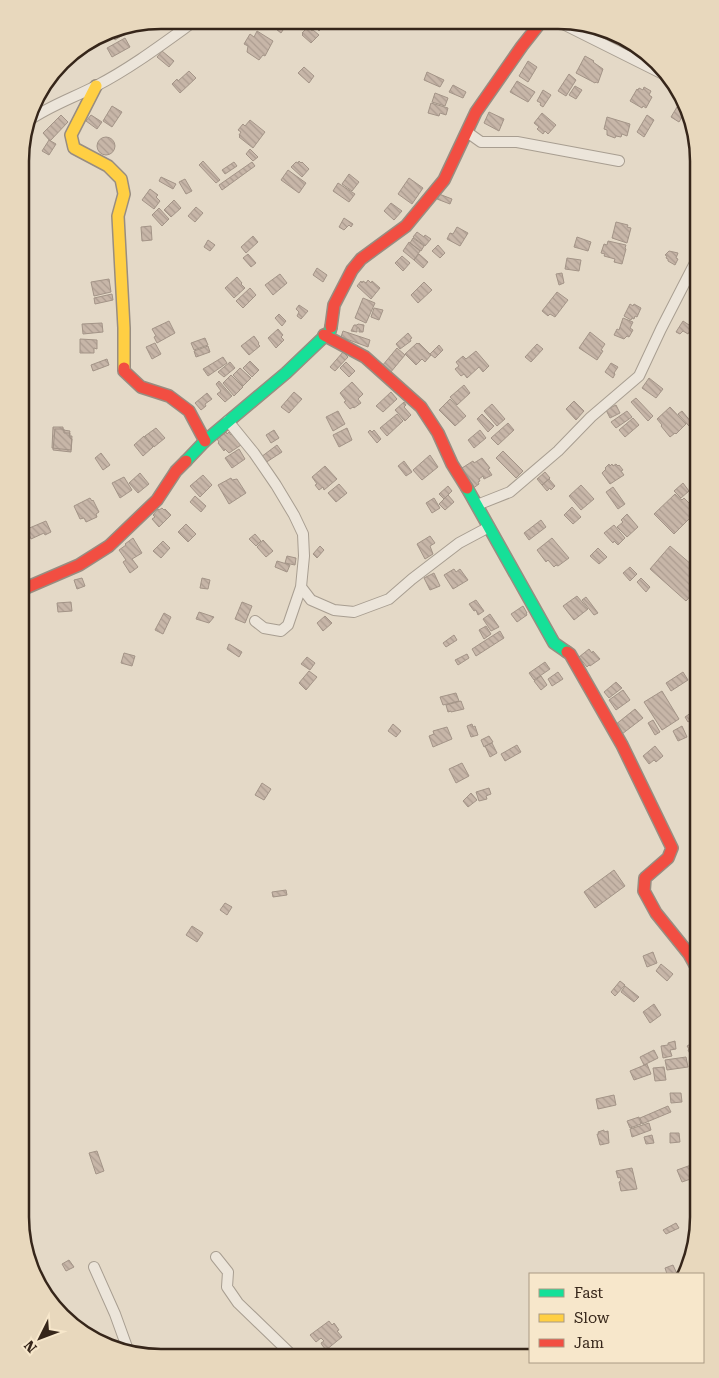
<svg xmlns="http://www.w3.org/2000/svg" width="719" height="1378" font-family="'Roboto Serif',serif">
<defs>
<pattern id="building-back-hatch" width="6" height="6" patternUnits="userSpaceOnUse" patternTransform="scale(1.25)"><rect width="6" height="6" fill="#c7b6a8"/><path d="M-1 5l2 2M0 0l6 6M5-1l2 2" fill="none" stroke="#ac9c90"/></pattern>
</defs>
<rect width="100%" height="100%" fill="#e4d9c7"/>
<path fill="url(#building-back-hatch)" stroke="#a39487" d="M276,21l9,6 -4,6 -9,-7z
M315,21h10l2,2 -8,8 -7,-7z
M308,27l4,4 1,-1 6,5 -8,8 -9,-8 1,-1 -1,-1z
M114,29h4l5,6 -8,5 -5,-7z
M257,31l16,10 -8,15 -2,-1 -4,5 -12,-8 1,-6 -4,-2 6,-10 4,3z
M125,38l5,9 -18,10 -5,-9z
M162,51l12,10 -5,6 -12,-10z
M585,56l9,5 -1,1 10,7 -5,14 -2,-1 -1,1 -19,-10z
M528,61l9,6 -9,15 -9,-6z
M304,67l10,9 -5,7 -11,-10z
M189,71l7,7 -16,15 -8,-9 5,-5 1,2z
M427,72l17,8 -4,7 -16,-7z
M569,74l7,6 -10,16 -8,-5z
M517,81l18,11 -7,10 -18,-10z
M453,85l13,7 -3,6 -14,-6z
M575,86l7,4 -6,9 -7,-4z
M644,87l7,4 -2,4 3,2 -6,11 -3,-2 -1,2 -12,-7 7,-12 1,1 1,-2 4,2z
M543,90l8,5 -8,12 -3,-2 1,-2 -4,-2z
M435,93l13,5 -3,8 -13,-4z
M431,103l17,5 -2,7 -6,-2 -1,3 -11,-3z
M112,106l10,6 -10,15 -9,-6z
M677,107l8,5 -6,10 -8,-5z
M489,112l15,7 -5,12 -15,-8z
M542,113l14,12 -8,9 -3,-3 -2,3 -6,-5 2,-2 -5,-4z
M61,115l7,7 -18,19 -7,-8z
M91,115l11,7 -5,7 -11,-8z
M647,115l7,5 -10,17 -7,-5z
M607,117l23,7 -3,12 -5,-2 -1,3 -5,-1 -1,2 -8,-3v-5l-3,-1z
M250,120l15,12 -12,16 -14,-11 1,-1 -1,-1 2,-3 -3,-2 5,-6 2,2z
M97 146a9 9 0 1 1 18 0a9 9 0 1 1-18 0Z
M49,140l7,4 -7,11 -7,-4z
M250,149l8,8 -5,4 -7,-7z
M203,161l17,19 -4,3 -17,-18z
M299,161l2,2 1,-1 7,7 -7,8 -11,-10 5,-5 2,1z
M234,162l3,4 -12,8 -3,-4z
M252,162l3,4 -33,24 -3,-5z
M288,170l18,13 -7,10 -18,-13z
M349,174l10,8 -7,9 -10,-7z
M161,177l15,7 -3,5 -14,-8z
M409,178l14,10 -11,16 -14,-10z
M185,179l7,12 -6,3 -7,-12z
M338,183l17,11 -6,8 -16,-11z
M150,189l8,6 -2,2 4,4 -6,8 -12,-9z
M439,194l13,5 -2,5 -13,-5z
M174,200l7,8 -10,9 -7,-7z
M391,203l11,8 -8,9 -10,-9z
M196,207l7,6 -8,9 -7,-6z
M159,208l10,11 -7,7 -10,-11z
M344,218l9,6 -2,3 -2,-2 -5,5 -5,-3z
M616,222l12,3 -1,2 4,1 -4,15 -15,-5z
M151,226l1,14 -10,1 -1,-14z
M457,227l11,6 -8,13 -13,-7 3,-6 3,1z
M417,232l7,5 1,-2 6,4 -6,7 -12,-9z
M253,236l5,6 -12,11 -5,-6z
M577,237l14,5 -3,9 -14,-4z
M413,238l11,8 -3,5 -11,-8z
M208,240l7,5 -5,6 -6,-4z
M608,241l18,4 -1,3 1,1 -4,15 -8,-2 1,-3 -11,-3 1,-2 -4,-1 3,-9 3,1z
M409,242l11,9 -6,9 -11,-9z
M438,245l7,8 -5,5 -8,-7z
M669,251l9,2 -2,5 2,1 -3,6 -7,-4v-2l-2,-1 1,-2 -2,-1z
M248,254l8,9 -5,4 -8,-9z
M419,254l9,8 -5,6 -9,-8z
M402,256l8,7 -7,8 -8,-8z
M567,258l14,2 -2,11 -14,-2z
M317,268l10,7 -4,7 -10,-7z
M562,273l2,10 -5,2 -3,-11z
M280,274l7,9 -14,12 -8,-10z
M237,277l5,6 -1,1 4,4 -11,10 -9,-10z
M109,279l2,13 -17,4 -3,-14z
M368,280l3,3 1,-2 8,7 -9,11 -14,-13 4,-5 1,2 1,-2 3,2z
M424,282l8,8 -14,13 -7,-8z
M250,288l6,7 -13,13 -7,-7z
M557,292l11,8 -13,17 -5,-3 -2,2 -6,-5z
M112,294l1,6 -18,4 -1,-6z
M363,298l12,5 -9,20 -11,-5z
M630,304l3,2 1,-2 7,4 -4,9 -2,-1 -1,3 -2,-1 -1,2 -7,-4z
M299,305l9,6 -7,8 -4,-3 2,-4 -3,-3z
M374,308l9,2 -4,10 -8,-3z
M279,314l7,7 -4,5 -7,-8z
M623,318l10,4 -3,6 3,2 -4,7 -2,-1 -3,3 -10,-4 3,-6 2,1z
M169,321l6,12 -18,10 -3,-6 2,-1 -4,-7z
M683,321l9,6 -4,7 -5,-3 -3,3 -4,-2z
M102,323l1,9 -20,2 -1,-10z
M358,324l6,1 -1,7h-4v-4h-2v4l-6,-1 3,-6h3z
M278,329l5,6 -2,2 3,3 -8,8 -8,-10z
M343,331l27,9 -2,7 -27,-10z
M590,332l15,12 -4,6 2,1 -6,9 -18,-12z
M408,333l4,5 -2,1 1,2 -11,8 -4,-5z
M254,336l5,7 -1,1 2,2 -11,9 -8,-9z
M205,338l3,7 -14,5 -3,-7z
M80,339l17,1v9l-3,-1v5h-14z
M155,343l6,11 -9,5 -6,-12z
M417,343l1,1 1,-1 12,12 -6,7 -3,-3 -6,6 -11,-11z
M537,344l6,5 -12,13 -6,-5z
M439,345l4,5 -8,8 -5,-4z
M208,346l2,6 -14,5 -2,-6z
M397,348l8,7 -15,18 -8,-7z
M476,351l13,15 -6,6 -4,-5 -12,11 -3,-4 -3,2 -6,-7 4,-3 -3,-4 7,-6 3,3z
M343,352l5,5 -13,14 -5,-4z
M223,357l4,6 -19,13 -5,-7z
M107,359l2,6 -16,6 -2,-6z
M250,361l9,9 -7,7 -9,-9z
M230,362l5,6 -11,9 -6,-5z
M346,362l9,9 -6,6 -9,-9z
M611,363l7,4 -4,6 1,1 -2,4 -8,-6z
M240,368l11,10 -8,8 -10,-11z
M231,375l12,12 -9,9 -11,-13z
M649,378l14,11 -7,9 -14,-10z
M219,381l13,15 -7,6 -8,-8 4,-3 -5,-7z
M352,382l11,12 -5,5 3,4 -7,5 -1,-1 -3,2 -6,-7 2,-1 -6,-8z
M464,385l6,8 -13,12 -7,-8z
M294,392l8,7 -13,14 -8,-6z
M391,392l6,7 -14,13 -7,-6z
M207,393l5,6 -7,5 1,2 -5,4 -6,-7z
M636,398l17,18 -5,5 -17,-19z
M450,399l16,17 -11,10 -16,-16z
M574,401l10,10 -8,9 -10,-11z
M404,402l2,3 -2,2 7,8 -6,6 -10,-11z
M492,404l13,15 -8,7 -13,-15z
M616,405l4,8 -10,5 -4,-8z
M670,407l16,17 -10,10 -1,-1 -5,4 -9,-11 1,-1 -5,-6z
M338,411l7,13 -12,7 -7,-14z
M627,411l5,6 -16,11 -5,-6z
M682,411l10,12 -3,3 -11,-12z
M397,414l6,7 -16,15 -7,-8z
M482,414l12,12 -6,6 -11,-13z
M633,418l6,7 -14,12 -6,-7z
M508,423l6,7 -16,15 -7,-7z
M53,427h10v3l7,1 -1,5h3l-1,14 -19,-2z
M156,428l9,10 -11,9 -9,-11z
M347,428l5,12 -13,7 -6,-12z
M55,429h9v4h6v5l2,1 -1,13 -18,-2z
M274,430l5,8 -8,5 -5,-8z
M370,430l2,2 2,-2 7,9 -4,4 -9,-11z
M480,430l6,8 -12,10 -6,-8z
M226,432l1,2 2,-2 2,3 1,-1 9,11 -12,8 -4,-4 -1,2 -6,-8 1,-1 -2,-3z
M144,436l9,11 -10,9 -9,-11z
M277,445l5,7 -17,11 -4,-6z
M239,449l6,10 -13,9 -7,-10z
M503,451l20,20 -7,7 -20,-20z
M101,453l9,12 -7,5 -8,-12z
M430,455l8,12 -16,13 -9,-10z
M482,458l8,10 -2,1 4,6 -8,4 -1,-3 -4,3 1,2 -2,1 1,2 -7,5 -10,-21 11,-7 1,2z
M404,461l8,11 -6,4 -8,-10z
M609,464l1,2 2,-2 1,2 3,-2 2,2 1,-1 4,5 -2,1 3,4 -14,9 -8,-11 4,-4 -1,-1z
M325,466l12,13 -13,11 -1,-3 -4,3 -4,-5 2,-1 -5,-7z
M545,472l5,6 -8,7 -5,-6z
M140,473l9,11 -11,9 -9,-10z
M203,475l9,10 -12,12 -10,-11z
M124,477l8,13 -12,8 -8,-15z
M231,478l1,2 5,-1 9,14 -17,11 -11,-19z
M549,479l6,7 -4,4 -1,-2 -3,3 -5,-6z
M683,483l6,8 -8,7 -7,-7z
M339,484l8,9 -11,9 -8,-9z
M581,485l13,14 -13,11 -12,-14z
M448,486l4,5 -8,8 -5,-5z
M613,487l12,17 -7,5 -12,-17z
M675,494l7,6 2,-2 12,12 -2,2 1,1 -21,21 -20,-20z
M448,495l6,7 -9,8 -6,-6z
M195,496l11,10 -5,6 -11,-10z
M90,498l2,3 1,-1 6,12 -3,2 1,3 -11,5 -2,-4 -4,1 -6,-13z
M434,498l6,10 -8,5 -6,-10z
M572,507l9,10 -8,7 -9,-9z
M162,508l2,2 1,-1 6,6 -12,12 -7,-8 3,-2 -2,-2 5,-6 1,1z
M627,514l11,13 -11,10 -10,-10 6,-5 -2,-2z
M541,520l5,7 -17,13 -5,-7z
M46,521l5,11 -6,3 -1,-2 -13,6 -4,-10z
M186,524l10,10 -8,8 -10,-10z
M614,525l11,13 -7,7 -4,-4 -1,2 -9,-10z
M255,534l6,7 -5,5 -7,-7z
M430,536l5,7 -5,3 3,8 -8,5 -8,-15z
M133,538l9,15 -10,6 6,8 -8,6 -7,-11 3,-2 -7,-10 7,-5 -1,-1z
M552,538l17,20 -11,8 -2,-1 -2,2 -6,-7 -2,2 -9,-12z
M263,540l10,11 -7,6 -9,-10z
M163,541l7,7 -9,10 -8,-7z
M320,546l4,4 -7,8 -4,-4z
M670,546l29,25v16l-13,14 -36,-32z
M598,548l9,9 -8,7 -9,-8z
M287,556l9,2 -1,7 -10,-2z
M277,561l13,4 -3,7 -12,-5z
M630,567l7,7 -7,7 -7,-8z
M454,569l2,3 4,-3 8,11 -15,9 -9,-14z
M434,573l6,13 -10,4 -6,-12z
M82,578l3,8 -8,3 -3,-9z
M202,578l8,2 -2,9 -8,-1z
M641,578l9,9 -4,5 -9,-10z
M577,596l11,13 -14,11 -11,-14z
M586,597l12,16 -4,2 -12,-15z
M476,600l8,11 -6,4 -2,-5 -2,1 -5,-7z
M71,602l1,9 -14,1 -1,-9z
M242,602l10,4 -7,17 -10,-4z
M523,606l4,7h-1l1,2 -10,7 -6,-8z
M199,612l15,5 -5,6 -13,-4z
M164,613l7,4 -8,17 -8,-4z
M490,614l9,13 -8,4 -8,-12z
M325,616l7,7 -9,8 -6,-8z
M486,626l5,8 -7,5 -5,-9z
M500,631l4,7 -28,18 -4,-7z
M454,635l3,5 -11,7 -3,-4z
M229,644l13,8 -3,5 -12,-8z
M589,649l3,4 1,-2 7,8 -10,7 -1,-1 -2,2 -8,-10z
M124,653l11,3 -3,10 -11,-3z
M467,654l2,4 -11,7 -3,-5z
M307,657l8,6 -5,7 -9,-6z
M545,662l5,7 -16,11 -5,-7z
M309,671l8,6 -11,13 -7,-7z
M558,672l5,7 -11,7 -4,-7z
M683,672l5,8 -17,11 -5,-8z
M541,676l6,9 -6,5 -7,-9z
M616,682l6,6 -13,10 -5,-6z
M623,690l7,10 -14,10 -7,-10z
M662,691l17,28 -17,11 -18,-28z
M456,693l3,8 -16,4 -3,-8z
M461,701l3,8 -13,3v-1l-3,1 -2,-7z
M699,707v8l-11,7 -3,-5z
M635,709l8,9 -21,16 -7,-9z
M653,720l7,12 -5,3 -7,-12z
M393,724l8,7 -5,6 -8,-6z
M472,724l1,3 2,-1 3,9 -7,2 -4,-11z
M682,726l5,11 -9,4 -5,-10z
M447,727l5,12 -19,8 -4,-11 5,-2 -1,-3z
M489,736l4,6 -9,5 -3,-7z
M492,743l5,10 -7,4 -5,-11z
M517,745l4,7 -16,9 -4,-7z
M655,746l8,10 -7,6 -2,-2 -5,4 -6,-8z
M462,763l7,13 -13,7 -7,-14z
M262,783l9,6 -7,11 -9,-5z
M489,788l2,6 -5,2 1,3 -8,2 -3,-9z
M471,793l6,7 -9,7 -5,-6z
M614,870l11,16 -30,22 -11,-16z
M286,890l1,5 -14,2 -1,-5z
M225,903l7,4 -5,8 -7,-5z
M192,926l11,7 -6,9 -11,-7z
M653,952l4,11 -10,4 -4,-11z
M661,964l12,10 -6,7 -11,-10z
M620,981l5,4 -10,11 -4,-4z
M625,986l14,11 -5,5 -13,-10z
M654,1004l7,11 -11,8 -7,-11z
M699,1023v12l-5,2 -4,-10z
M675,1041l1,8 -6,1 2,6 -9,2 -2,-12 7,-1v-2z
M694,1042l3,4 2,-1v15l-4,3 -7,-13 1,-1 -2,-3z
M654,1050l4,8 -14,7 -4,-8z
M686,1057l2,10 -21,3 -2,-10z
M647,1064l4,10 -17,6 -4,-9z
M664,1067l2,13 -11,1 -2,-13z
M670,1093h11l1,9 -11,1z
M614,1095l2,10 -18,4 -2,-10z
M668,1106l3,6 -29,12 -2,-6z
M639,1117l2,7 -11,4 -3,-7z
M649,1123l2,7 -19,7 -2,-8z
M604,1130v2l4,-1 1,12 -9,2 -3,-11h2l-1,-2z
M670,1133h9l1,9 -10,1z
M652,1135l2,8 -8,1 -2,-7z
M97,1151l7,20 -8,3 -7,-21z
M694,1164l5,12 -17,6 -5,-12z
M632,1168l5,21 -16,2 -2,-9 2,-1 -1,-4 -2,1 -2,-7z
M676,1223l3,5 -13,6 -3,-4z
M69,1260l5,7 -8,4 -4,-7z
M673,1265l4,9h-10l-2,-6z
M329,1321l3,4 2,-2 5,7 -2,1 5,6 -16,13 -4,-5 -1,-2 3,-2 -3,-3 -5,4 -6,-7z"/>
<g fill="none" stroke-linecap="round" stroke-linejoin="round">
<defs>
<path id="street" d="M559,22l106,53
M28,121c21,-15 45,-23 68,-35 35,-18 68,-43 100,-66
M467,132l14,10h36l102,19
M228,421l26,32 22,32 18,30 9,19 1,22 -3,31 -13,38 -7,6 -17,-3 -9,-7
M477,505l33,-13 48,-41 33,-34 48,-41 22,-47 38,-74
M301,587l10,13 23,10 20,2 35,-13 23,-20 47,-36 30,-16
M216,1257l12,15 -1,15 11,16 56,54
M94,1267l21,47 13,36"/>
<path id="fast" d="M186,461l19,-20 81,-68 44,-42 1,-4
M467,488l87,155 13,9"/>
<path id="slow" d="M96,86l-25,49 3,13 34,18 13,13 3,15 -6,22 6,112v40"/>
<path id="jam" d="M331,327l3,-22 18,-35 9,-11 45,-33 38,-46 32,-68 46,-66 19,-24
M324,335l41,22 56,50 17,26 14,31 15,24
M124,368v3l17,16 28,9 20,15 16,30
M21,590l58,-25 30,-19 48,-46 19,-29 10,-10
M567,652l3,2 52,91 50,103 -4,10 -23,20 -1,13 12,22 33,41 10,18"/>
</defs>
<use href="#street" stroke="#a89e91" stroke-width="12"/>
<use href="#fast" stroke="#988d81" stroke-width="14"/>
<use href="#slow" stroke="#988d81" stroke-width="14"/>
<use href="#jam" stroke="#988d81" stroke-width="14"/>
<use href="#street" stroke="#ece5da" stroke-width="10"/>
<use href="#fast" stroke="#16e098" stroke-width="11"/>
<use href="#slow" stroke="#ffcf43" stroke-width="11"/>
<use href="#jam" stroke="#f24e42" stroke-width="11"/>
</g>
<path d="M0 0H719V1378H0ZM161 29H558A132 132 0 0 1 690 161V1217A132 132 0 0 1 558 1349H161A132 132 0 0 1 29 1217V161A132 132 0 0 1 161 29Z" fill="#e8d8bd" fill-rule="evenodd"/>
<path fill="none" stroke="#36261a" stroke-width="2.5" d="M161 29H558A132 132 0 0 1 690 161V1217A132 132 0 0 1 558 1349H161A132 132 0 0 1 29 1217V161A132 132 0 0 1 161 29Z"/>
<rect x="529" y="1273" width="175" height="90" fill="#f7e7cb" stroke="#aa9a84"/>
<rect x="539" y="1289" width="25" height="8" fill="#16e098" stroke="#aa9a84"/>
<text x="574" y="1298" font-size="15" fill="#36261a">Fast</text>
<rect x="539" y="1314" width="25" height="8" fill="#ffcf43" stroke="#aa9a84"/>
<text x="574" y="1323" font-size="15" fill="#36261a">Slow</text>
<rect x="539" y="1339" width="25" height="8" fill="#f24e42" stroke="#aa9a84"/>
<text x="574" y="1348" font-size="15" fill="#36261a">Jam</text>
<g transform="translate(40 1338) rotate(228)" stroke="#f7e7cb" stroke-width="4" paint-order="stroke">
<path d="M0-4L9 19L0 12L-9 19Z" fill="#36261a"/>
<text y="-8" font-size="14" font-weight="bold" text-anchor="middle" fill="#36261a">N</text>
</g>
</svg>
